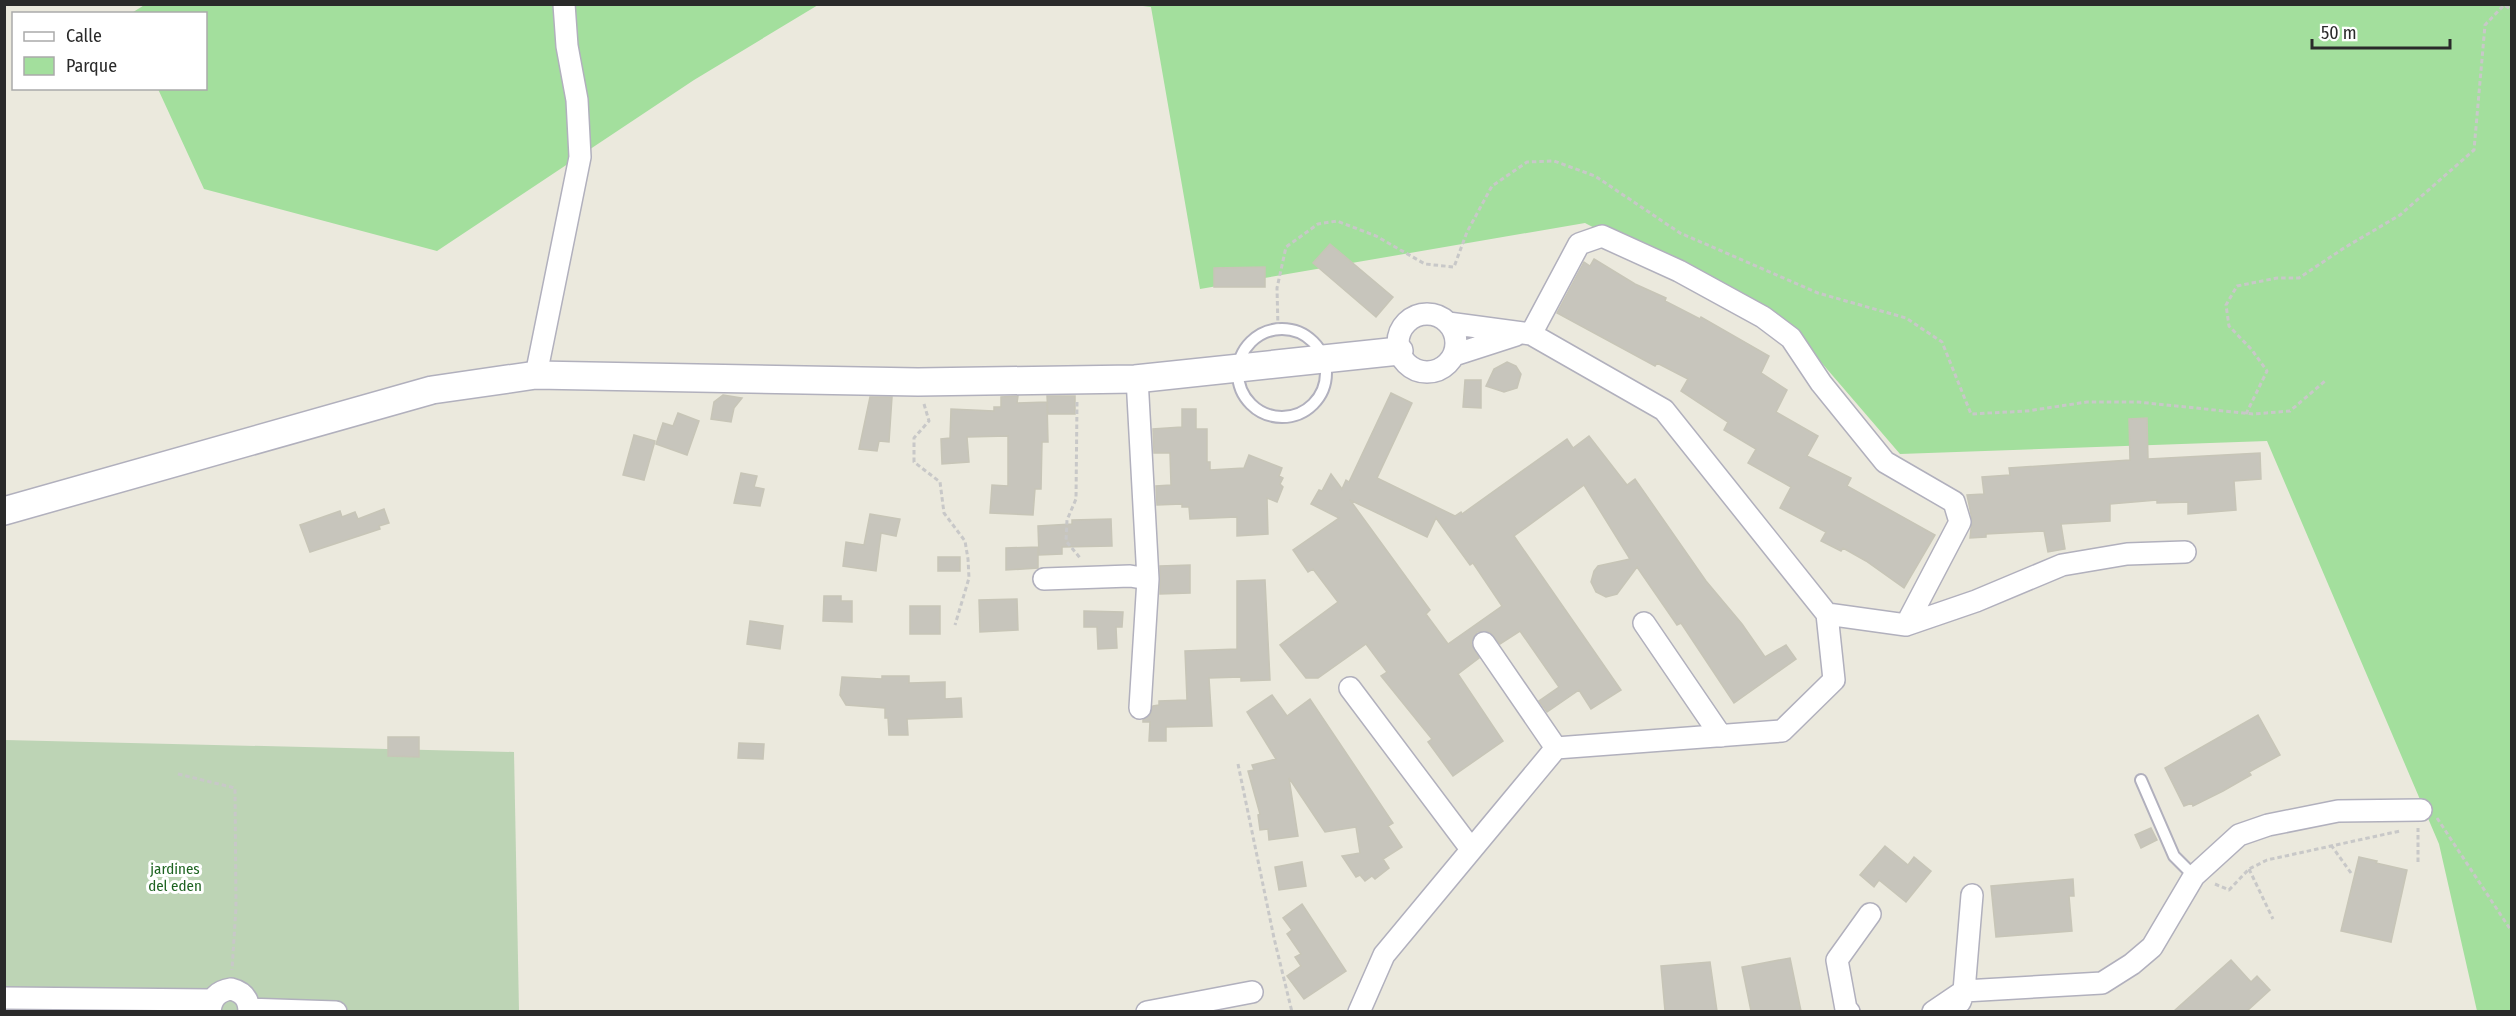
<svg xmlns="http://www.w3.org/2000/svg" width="2516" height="1016" font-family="'Fira Sans Condensed',sans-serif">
<rect width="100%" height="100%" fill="#ebe9dd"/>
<path fill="#a3df9d" d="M146,4l672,1 -124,75 -257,171 -233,-62 -46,-100 48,-1v-74h-76z
M1135,5h1376v1006h-34l-38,-167 -172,-403 -367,13 -104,-121 -211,-110 -385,66 -49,-282z"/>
<path fill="#bdd4b5" d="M5,740l509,12 5,259 -514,1z"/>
<path fill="#c7c5bc" stroke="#c7c5b7" stroke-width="1.5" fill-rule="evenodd" d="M1330,244l63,53 -17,20 -63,-54z
M1594,259l41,25 31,14 -1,3 35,18 1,-2 68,39 -8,17 26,17 -11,22 42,24 -11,20 44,22 -4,8 88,49 -31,53 -38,-27 -23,-13 -2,3 -20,-10 5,-9 -46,-24 11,-21 -43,-24 8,-14 -32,-19 4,-8 -47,-31 7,-12 -31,-16 -2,3 -98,-53 27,-51 6,4z
M1265,267v20h-51v-19z
M1507,362l9,4 5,8 -4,14 -13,4 -18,-6 8,-17z
M1465,380h16v28l-18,-1z
M1391,393l21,10 -35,75 78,38 6,-4 1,2 105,-75 6,9 16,-12 38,49 8,-6 71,102 36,43 23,33 21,-12 10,14 -62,44 -53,-80 -4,2 -40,-58 -20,27 -11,3 -10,-5 -5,-10 3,-11 4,-5 32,-7 -46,-74 -70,51 107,154 -30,19 -12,-19 -32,22 -8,-11 20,-14 -39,-56 -20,13 -10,-12h-13l-6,11 8,15 -21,16 45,67 -50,35 -25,-34 4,-3 -51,-63 6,-4 -21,-28 -48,34h-12l-26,-33 58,-43 -25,-33 -5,3 -15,-22 46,-32 -28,-14 8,-14 3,1 9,-17 11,15 4,-9 3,2zM1350,500l77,37 9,-19 34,47 3,-2 29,43 -54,38 -22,-30 4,-4z
M723,395l19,3 -8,10 -3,14 -20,-3 3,-17z
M1018,396l-1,7 30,-1 1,40h-6l-1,47h-6l-2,26 -43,-2 2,-28 16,1v-50l-41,1 2,25 -27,2 -1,-25 9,-1 1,-29 43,2v-4h7v-10z
M1047,396h28v18h-27z
M870,397h22l-3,45 -10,-1 -2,10 -18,-2z
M1182,409h14v20h11v33h3v8l34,-2 5,-13 33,13 -3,8 4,2 -3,6 3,3 -6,15 -10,-4 1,36 -31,2v-19l-47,2 -1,-12h-7v-3l-25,1 -1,-19 15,-1 -1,-32h-16l-1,-24 29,-2z
M678,413l21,8 -12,34 -31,-11 7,-21 10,3z
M2147,418l1,41 112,-6 1,26 -27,2 2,29 -48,4v-12l-31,1v-3l-47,4v17l-49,3 4,25 -17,3 -4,-21 -58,3v3l-16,1 2,-19 -5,-24 17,-1 -2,-17 28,-2 -1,-7 121,-8 -1,-41z
M634,435l21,6 -11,39 -21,-5z
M741,473l16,3 -3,11 10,2 -4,17 -26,-3z
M384,509l5,14 -10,3 1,3 -70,23 -10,-27 40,-14 2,6 13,-5 3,7z
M870,514l30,5 -4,17 -15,-3 -5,38 -33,-5 3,-24 18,3z
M1111,519l1,27 -50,1v7l-23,1 -1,-29 34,-2v-4z
M1038,547v21l-32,2v-22z
M938,557h22v14h-22z
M1190,565v28l-30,1v-28z
M1265,580l5,100 -29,1v-4l-32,1 3,48 -46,1v14h-17l1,-19h-7v-2l7,-5 3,-9 6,-1v-4l28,-1 -2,-49 52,-2v-68z
M824,596h17v5h11v21l-29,-1z
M1017,599l1,31 -38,2 -1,-32z
M910,606h30v28h-30z
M1084,611l39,1 -1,15h-6l1,21 -19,1 -1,-22h-13z
M750,621l33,5 -3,23 -33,-5z
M882,676h27v7l36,-1v17l16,-1 1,19 -55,2 1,16h-19l-1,-17h-3v-10l-39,-3 -6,-10 2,-18 40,2z
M1272,695l15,21 23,-17 83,124 -5,3 14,21 -19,12 6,9 -14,11 -3,-3 -7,5 -5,-6 -4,2 -14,-21 18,-3 -4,-26 -31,5 -36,-54 9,58 -29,4 -1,-11 -8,1 -2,-15 2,-1 -12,-43 6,-1 -2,-5 24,-6 -29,-47z
M2258,715l22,40 -31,17 2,3 -28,16 -30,15 -1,-3 -8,3 -19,-38z
M388,737h31v20l-31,-1z
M739,743l25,1 -1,15 -25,-1z
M2151,828l6,12 -16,8 -6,-13z
M1885,846l23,19 6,-8 17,14 -25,31 -27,-22 -5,7 -14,-12z
M2359,857l18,4 -1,2 31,7 -16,72 -50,-11z
M1302,862l4,24 -27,4 -4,-23z
M2073,879l1,17h-5l3,35 -76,6 -5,-51z
M1302,904l44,67 -42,28 -17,-23 14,-10 -6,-9 6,-3 -14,-20 5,-4 -9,-12z
M1790,958l11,53h-50l-9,-44z
M2231,960l20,22 6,-6 13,14 -23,21h-73z
M1710,962l7,49h-52l-4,-45z"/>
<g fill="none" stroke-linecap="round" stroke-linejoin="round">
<defs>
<path id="service" d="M1238 373a44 44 0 1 1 88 0a44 44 0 1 1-88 0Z
M2141,780l33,76 20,20"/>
<path id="minor" d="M1398 343a29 29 0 1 1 58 0a29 29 0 1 1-58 0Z
M1531,334l48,-90 23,-8 77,35 84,46 28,21 30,45 64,79 69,40 6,20 -54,103
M1454,355l62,-20
M536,375l44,-218 -3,-57 -10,-54 -3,-42
M1137,378l11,201 -8,129
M1044,579l86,-3 18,3
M1827,614l79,11 70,-24 86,-36 65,-11 58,-2
M1644,623l77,113
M1484,643l72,105
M1350,688l121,161
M4,998l208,2
M1960,1002l4,-11 8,-96
M250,1009l86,3
M210,1012c1,-14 8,-21 21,-23 12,3 18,10 18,23
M1147,1012l105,-20
M1359,1012l25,-57 172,-207 226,-17 52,-51 -7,-66 -163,-204 -133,-76 -83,-11
M1849,1012l-3,-3 -9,-49 33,-46
M1933,1012l31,-21 138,-8 30,-19 20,-17 42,-71 45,-41 29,-10 70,-14 83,-1"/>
<path id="tertiary" d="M4,511l428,-121 104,-15 382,7 217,-3 264,-28"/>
</defs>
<use href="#service" stroke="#b1b0bd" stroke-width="14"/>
<use href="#minor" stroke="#b1b0bd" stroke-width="24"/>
<use href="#tertiary" stroke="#b1b0bd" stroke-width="30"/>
<path stroke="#c8c8c8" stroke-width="3" stroke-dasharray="4.5 3" stroke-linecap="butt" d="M1278,328l-1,-40 9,-41 32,-23 19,-3 39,15 49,28 29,3 13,-35 25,-46 35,-24 27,-1 41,15 85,57 138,60 88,25 36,24 29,72 56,-3 60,-9h51l115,12 37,-3 35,-30
M1077,402l-1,97 -9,21 -1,21 15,18
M924,404l5,17 -15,17v24l26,20 4,31 21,28 3,18 1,19 -14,47
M2246,414l21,-43 -15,-21 -23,-24 -3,-21 11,-19 40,-8h22l45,-30 56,-33 74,-65 11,-125 19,-20 8,5
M1238,764l36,174 18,74
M178,774l57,14 1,119 -4,63
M2437,818l75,114
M2331,845l20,28
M2418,862v-34
M2249,869l24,50
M2215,884l14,6 20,-21 18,-9 133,-29"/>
<use href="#service" stroke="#fff" stroke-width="10"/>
<use href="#minor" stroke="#fff" stroke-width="21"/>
<use href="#tertiary" stroke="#fff" stroke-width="27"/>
</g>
<g text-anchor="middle" stroke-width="6" stroke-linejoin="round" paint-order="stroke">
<g font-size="15" fill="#1e6321" stroke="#fff">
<text x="175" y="874">jardines<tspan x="175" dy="17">del eden</tspan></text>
</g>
</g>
<rect width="2516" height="1016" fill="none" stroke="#2a2a2a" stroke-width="12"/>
<rect x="12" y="12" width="195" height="78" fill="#ffffff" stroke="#aaaaaa" stroke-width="1.5"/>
<rect x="24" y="32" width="30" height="9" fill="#ffffff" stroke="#aaaaaa" stroke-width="1.5"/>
<text x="66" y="42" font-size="18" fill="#2a2a2a">Calle</text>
<rect x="24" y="57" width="30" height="18" fill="#a3df9d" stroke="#aaaaaa" stroke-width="1.5"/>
<text x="66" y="72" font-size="18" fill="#2a2a2a">Parque</text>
<path d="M2312 39v9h138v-9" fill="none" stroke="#2a2a2a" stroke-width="3"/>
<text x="2321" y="39" font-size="18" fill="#2a2a2a" stroke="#ffffff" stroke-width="4.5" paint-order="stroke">50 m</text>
</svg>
